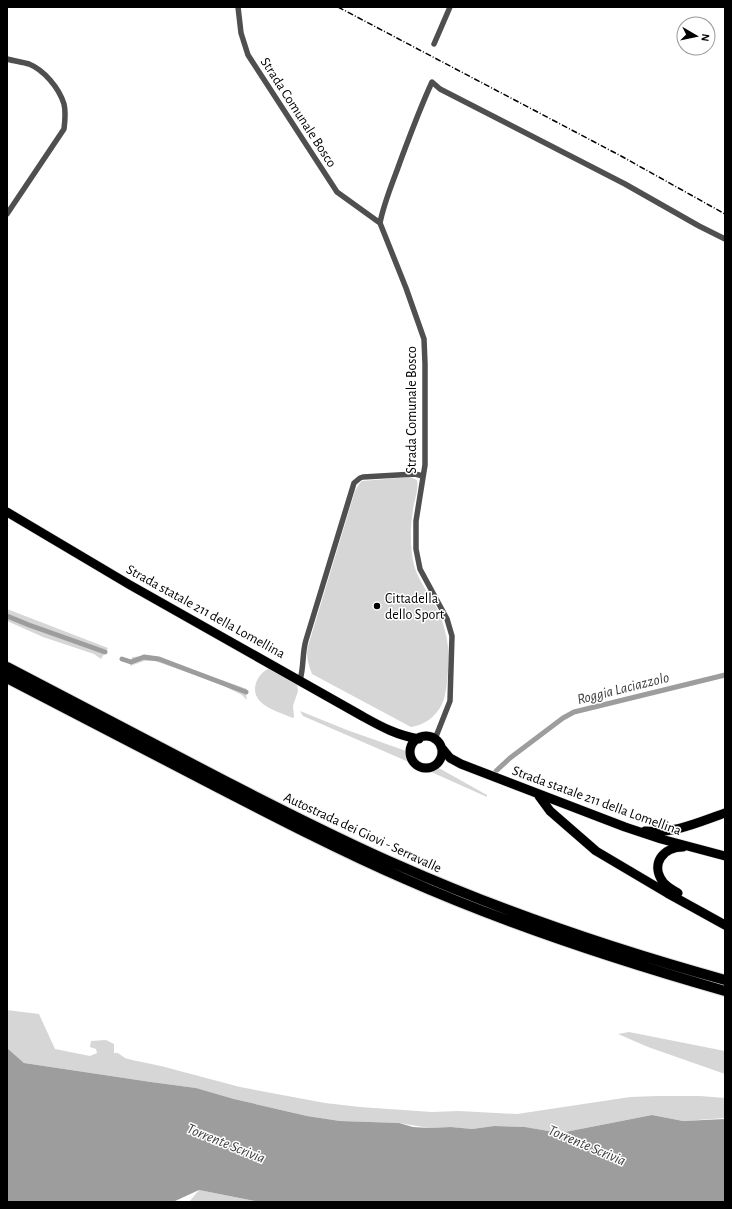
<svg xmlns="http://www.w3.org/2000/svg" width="732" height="1209" font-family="'Alegreya Sans',sans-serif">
<rect width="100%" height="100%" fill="#fff"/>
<path fill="#d6d6d6" d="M410,477l7,3c2,11 -3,20 -4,30 -3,18 -3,38 1,55 5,19 20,34 27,52 3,10 6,20 7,30 1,14 0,45 -6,57 -6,13 -18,21 -31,23l-99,-53c-4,-11 -7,-19 -3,-31l46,-152 4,-7 3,-3z
M7,609l101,39 -7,11 -7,-5 -51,-17 -36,-16z
M144,656h11l8,3 84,30 -1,5 1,6 -5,-5 -24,-12 -63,-22h-11l-14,5 2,-9z
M268,669h2l27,15 1,7 -5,15 1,11 -1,1c-14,-6 -44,-13 -37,-35 2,-6 6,-11 12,-14z
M300,711l47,19 62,22 2,10v1l-108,-47z
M437,767l50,28v2l-58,-26z
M7,1010l32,4 16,35 35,7 7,-3 -1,-4 -6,-2 1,-6 15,-1 8,4v9h4l7,5 7,2 29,6 79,21 85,16 35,4 72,5 27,-1 58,3 113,-17 27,-1h43l25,2v20l-42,3 -31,-6 -92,18 -35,-6 -31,-1 -22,3 -21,-2 -22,1 -30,-5 -59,-2 -33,-5 -73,-17 -38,-11 -45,-6 -127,-19 -17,-15z
M629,1032l96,19v23l-77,-27 -30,-13z
M199,1190l61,12h-71z"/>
<path fill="#9d9d9d" d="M7,1048l17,15 127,19 45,6 38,11 73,17 33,5 59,2 14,4 16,1 22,-1 21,2 22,-3 31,1 35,6 92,-18 31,6 42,-2v83h-465l-61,-12 -26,12h-166z"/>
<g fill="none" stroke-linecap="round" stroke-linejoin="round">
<path stroke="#9d9d9d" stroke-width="5" d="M7,616l22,9 76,27
M122,659l9,3 13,-5 15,2 87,33
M496,771l14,-13 53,-40 11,-6 151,-37"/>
<defs>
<path id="primary" d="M7,512l123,73 232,131c20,11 34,19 57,23
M410 752a16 16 0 1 1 32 0a16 16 0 1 1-32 0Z
M441,747l9,11 11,6 164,63 36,12 64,17
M539,796l11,15 46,40 71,42 58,32
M645,831c29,3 54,-9 80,-18
M678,893c-5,-3 -11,-6 -15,-11 -13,-18 0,-35 20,-35"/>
<path id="motorway" d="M7,667c73,38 147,77 220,115 57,29 113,58 171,83 106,47 215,84 327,115
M7,678c70,36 140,73 210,109 62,32 124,64 188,92 104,46 211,81 320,112"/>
</defs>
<use href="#primary" stroke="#dbdbdb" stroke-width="10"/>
<use href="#motorway" stroke="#dbdbdb" stroke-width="12"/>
<path stroke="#4f4f4f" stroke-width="5.5" d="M238,7l3,26 7,22 89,137 43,31 26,65 18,51 1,25v101l-9,56v28l4,20 27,50 5,17 -2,65 -15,38
M434,44l16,-37
M7,59c7,2 15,3 22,5 15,6 30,24 35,40 2,8 1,17 0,25l-57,85
M380,223c4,-21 13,-41 20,-61 10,-27 20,-54 32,-80l8,7 185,95 74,42 26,13
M300,680c4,-13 2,-27 6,-40l48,-157 6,-5 3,-1 52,-3 8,2"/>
<use href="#primary" stroke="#000" stroke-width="9"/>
<use href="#motorway" stroke="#000" stroke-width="10"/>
<path stroke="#000" stroke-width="1.5" stroke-dasharray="6 2 1 2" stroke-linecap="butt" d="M338,7l283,149 104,58"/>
</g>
<circle fill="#000" stroke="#fff" stroke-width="1.5" cx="377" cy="606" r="4"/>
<g text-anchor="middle" stroke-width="3" stroke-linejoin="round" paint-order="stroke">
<g font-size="14" fill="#000" stroke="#fff">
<text transform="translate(299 112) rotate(57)" y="5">Strada Comunale Bosco</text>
<text transform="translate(411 410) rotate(-90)" y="5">Strada Comunale Bosco</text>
<text transform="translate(206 611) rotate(29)" y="5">Strada statale 211 della Lomellina</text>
<text transform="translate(597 800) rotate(20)" y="5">Strada statale 211 della Lomellina</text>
<text transform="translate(363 832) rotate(25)" y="5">Autostrada dei Giovi - Serravalle</text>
</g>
<g font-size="14" fill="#000" stroke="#fff" text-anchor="start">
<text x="385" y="603">Cittadella<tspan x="385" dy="16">dello Sport</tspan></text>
</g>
<g font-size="15" font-style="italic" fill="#3e3e3e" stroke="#fff">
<text transform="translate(623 688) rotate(-14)" y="5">Roggia Laciazzolo</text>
<text transform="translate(226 1143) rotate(22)" y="5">Torrente Scrivia</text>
<text transform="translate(587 1145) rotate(23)" y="5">Torrente Scrivia</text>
</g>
</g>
<rect width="732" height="1209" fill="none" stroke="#000000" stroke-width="16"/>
<g transform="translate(696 36) rotate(99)"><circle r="19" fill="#ffffff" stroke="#999999"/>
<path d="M0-3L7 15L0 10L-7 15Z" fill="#000000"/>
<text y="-6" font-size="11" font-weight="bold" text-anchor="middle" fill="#000000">N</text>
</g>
</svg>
